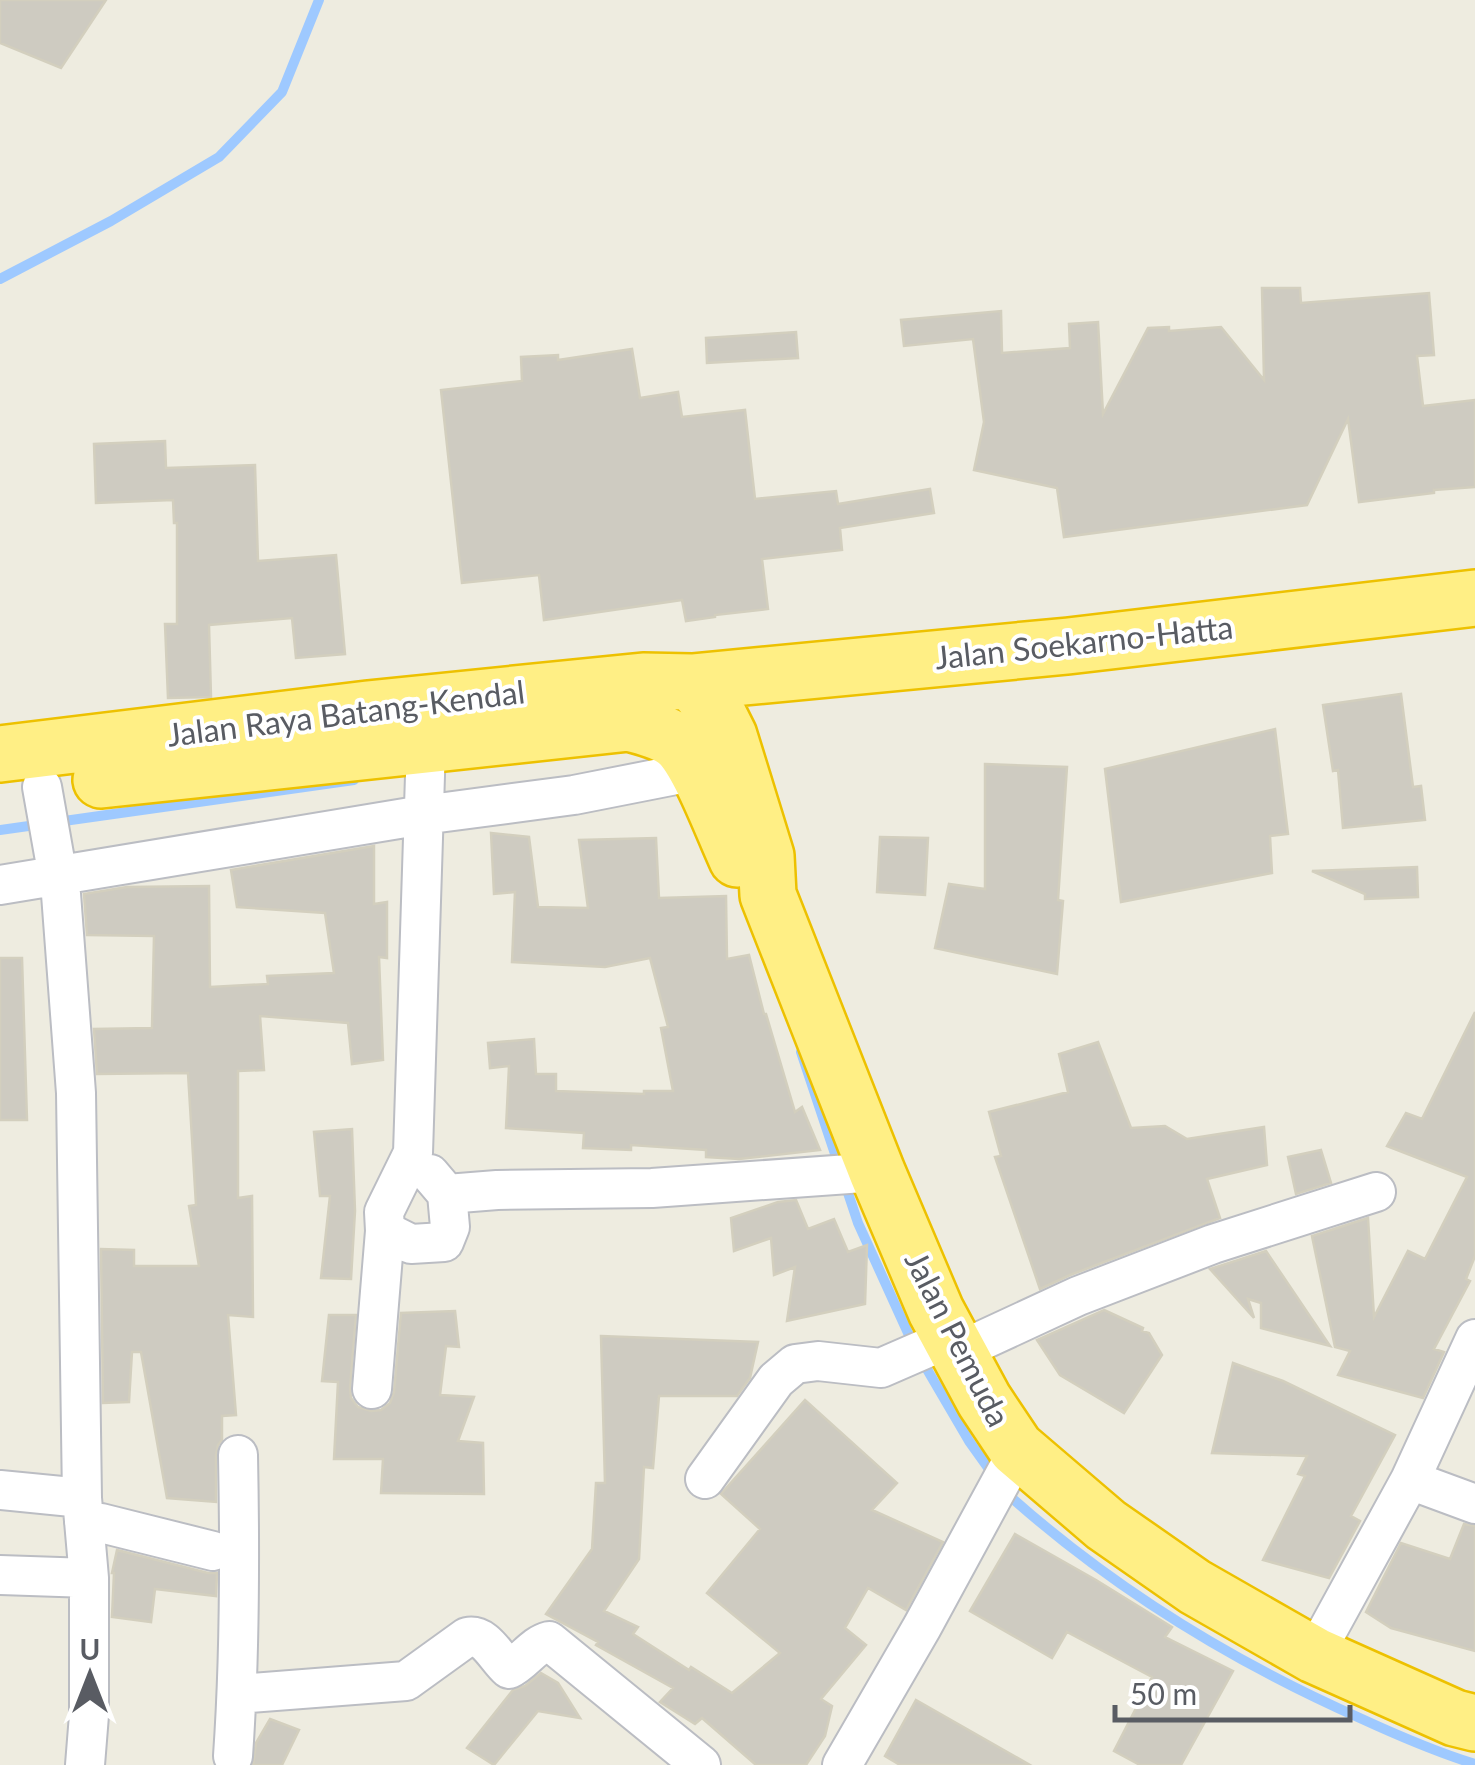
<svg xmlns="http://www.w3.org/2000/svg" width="1475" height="1765" font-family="Lato,sans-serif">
<rect width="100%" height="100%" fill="#eeece0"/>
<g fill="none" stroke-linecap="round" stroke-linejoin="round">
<path stroke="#9ec9ff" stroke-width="10" d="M0,279l111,-58 108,-64 63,-65 37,-92
M0,830l354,-50
M801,1052l57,171 55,121
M921,1359l48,82 25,35
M1003,1490c105,95 230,172 359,229 37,17 74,33 113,45"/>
</g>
<path fill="#cecbc1" stroke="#d3cfbe" stroke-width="2.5" d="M0,0h106l-45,68 -61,-25z
M1262,288h38l1,15 128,-10 5,62 -17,1 6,50 52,-6v87l-41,3v3l-75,9 -11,-83 -41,86 -243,32 -7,-49 -83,-18 10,-48 -11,-83 -69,7 -3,-26 100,-9 1,42 68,-5 -1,-24 29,-2 5,92 45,-86 21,-1v4l52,-4 43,53z
M796,332l2,26 -91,5 -1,-25z
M632,349l8,49 38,-6 4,25 63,-7 10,89 81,-8 2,13 92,-15 4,24 -94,15 2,22 -80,9 6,50 -53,6v2l-29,4 -4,-21 -138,20 -5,-45 -77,8 -21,-193 81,-9 -1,-24 37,-2v5z
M165,441l1,27 89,-3 3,96 78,-6 9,99 -49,4 -4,-40 -83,7 2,72 -43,1 -3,-74h12v-101h-3l-1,-23 -77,3 -2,-59z
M1401,694l12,93 8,-1 4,34 -82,8 -5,-58 -5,1 -10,-66z
M1275,729l13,105 -18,2 2,37 -151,29 -16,-133z
M985,764l82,3 -9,133 5,1 -6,73 -122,-26 14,-64 36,5z
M491,833l38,4 9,70 50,1 -9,-68 77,-2 3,60 67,-2 1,63 22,-4 15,59h2l29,98 7,-5 18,43 -81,9 -33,-2v-7l-75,-5v5l-48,-2 1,-15 -78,-5 3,-62 -19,2 -2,-25 46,-4 2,35h20v17l88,3v-3h29l-12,-63 7,-1 -18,-69 -45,9 -93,-5 3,-70 -21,2z
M880,837l48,1 -3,57 -48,-3z
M374,846v58l13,-2v56l-8,-1 4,103 -31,4 -4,-41 -88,-7 4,54 -26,1v127l14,-2 1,121 -25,-2 8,100 -14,1v24l-4,5 -2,10v47l-49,-4 -26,-146h-9l-3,50 -26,1 -2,-154 33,1v16h65l-10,-60 7,-1 -8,-132 -91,1 -3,-45 58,-1 2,-92 -67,-1 -3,-41 43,-7 82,-1 1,101 58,-3 -1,-8 67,-3 -9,-60 -88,-6 -6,-37z
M1417,867l1,30 -53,2v-5l-53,-23z
M0,958h22l5,162h-27z
M1475,1012v244l-9,23 4,2 -36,68 10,3 -21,46 -85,-23 12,-24 -15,-4 -23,-111 56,-18 6,99 34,-66 17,8 42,-82 -80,-31 19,-33 16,6z
M1098,1042l33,86 34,-2 22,13 77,-12 3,38 -60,14 13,39 -150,57 -30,14 -45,-132 6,-1 -12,-44 79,-20 -9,-38z
M352,1129l3,82 -4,68 -30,-1 9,-82h-10l-6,-64z
M1321,1150l10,33 -35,11 -8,-37z
M796,1200l12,29 26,-10 14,33 19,-7 -2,59 -78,17 8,-54 -21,8 -3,-37 -37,13 -3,-33 47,-16z
M1266,1251l64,95 -69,-18v-25l-13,-4 6,19 -44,-49z
M1104,1310l39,18 -1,3 7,2 13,22 -38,58 -64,-38 -23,-35z
M455,1311l4,36 -13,-1 -6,49 34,2 -16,44 25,2 1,51 -103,-1 2,-34h-49l4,-77 -16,-1 7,-66h27l-6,73 1,10 7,9 13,4 10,-1 9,-7 4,-11 7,-79z
M601,1336l157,6 -8,36 -13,18h-78l-6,72 -9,-1 -5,92 -35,52 34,16 -5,7 56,36 2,-3 41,26 48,-40 -73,-60 53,-64 -39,-35 84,-94 92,83 -25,27 71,32 -37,68 -38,-22 -23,40 21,17 -45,54 11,7 -7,30 -19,29h-50l-54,-47 -7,6 -35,-22 13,-14 -77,-43 2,-3 -52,-28 46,-65 4,-66h9z
M1233,1363l50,18 112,54 -44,81 9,5 -31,57 -66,-18 42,-84 -7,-2 9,-18 -95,-3z
M1464,1524l11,2v125l-84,-23 -25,-16 35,-69 49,16z
M1015,1534l81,46 76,47 -7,10 68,34 -52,94h-41l-26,-14 38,-74 -85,-45 -15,26 -82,-47z
M117,1550l91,23h9l-1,23 -61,-7 -4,33 -39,-5 2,-44h-2z
M541,1673l17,10 22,35 -42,-7 -44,54 -27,-17 46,-58 12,-4z
M916,1700l114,65h-130l-15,-9z
M270,1719l29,11 -17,35h-29l3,-22z"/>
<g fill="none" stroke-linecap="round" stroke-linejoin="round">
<defs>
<path id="street" d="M42,787l19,107 15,199 6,405 7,80v137l-4,50
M0,885l423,-70 151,-20 122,-24
M447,1194l50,-4 155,-2 225,-16
M385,1231l26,13 33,-2 6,-15 -3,-33 -17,-20
M957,1352l121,-56 135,-52 163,-52
M372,1389l13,-158 -1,-19 29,-59 13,-409
M705,1479l71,-99 19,-16 23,-3 63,7 69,-30
M1410,1480l65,24
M0,1490l82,8
M84,1522l17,1 112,28
M0,1575l89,3
M1314,1655l96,-175 65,-141
M237,1694l169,-13 61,-44c19,-4 29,21 42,32 15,-7 24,-24 40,-28l152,124
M233,1756c7,-100 7,-201 5,-301
M842,1765l80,-138 88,-162 6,-17"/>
<path id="highway" d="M692,682l26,32 11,22 37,120 2,39 109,277 59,139 48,89 32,48 90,77 89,62 119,68 141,63 20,5
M0,754l368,-45 275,-28 49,1 376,-36 407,-48
M101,780l528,-57c17,5 38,9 51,22 21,23 43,84 57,114"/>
</defs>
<use href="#street" stroke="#bbbdc3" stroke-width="42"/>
<use href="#highway" stroke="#edc100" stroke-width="60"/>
<use href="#street" stroke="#fff" stroke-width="38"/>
<use href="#highway" stroke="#ffef85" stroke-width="55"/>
</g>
<g text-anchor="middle" stroke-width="8" stroke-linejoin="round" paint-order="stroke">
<g font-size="32" fill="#595c63" stroke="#fff">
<text transform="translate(1084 643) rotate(-6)" y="11">Jalan Soekarno-Hatta</text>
<text transform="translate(346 714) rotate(-7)" y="11">Jalan Raya Batang-Kendal</text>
<text transform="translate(957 1339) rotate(63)" y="11">Jalan Pemuda</text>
</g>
</g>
<g transform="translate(90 1675)" stroke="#ffffff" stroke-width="8" paint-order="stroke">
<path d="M0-8L18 38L0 25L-18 38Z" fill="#595c63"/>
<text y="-15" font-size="28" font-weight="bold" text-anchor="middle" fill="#595c63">U</text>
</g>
<path d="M1115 1705v15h235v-15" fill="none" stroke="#595c63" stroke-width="5"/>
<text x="1130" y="1705" font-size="30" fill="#595c63" stroke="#ffffff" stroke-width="8" paint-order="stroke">50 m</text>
</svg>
